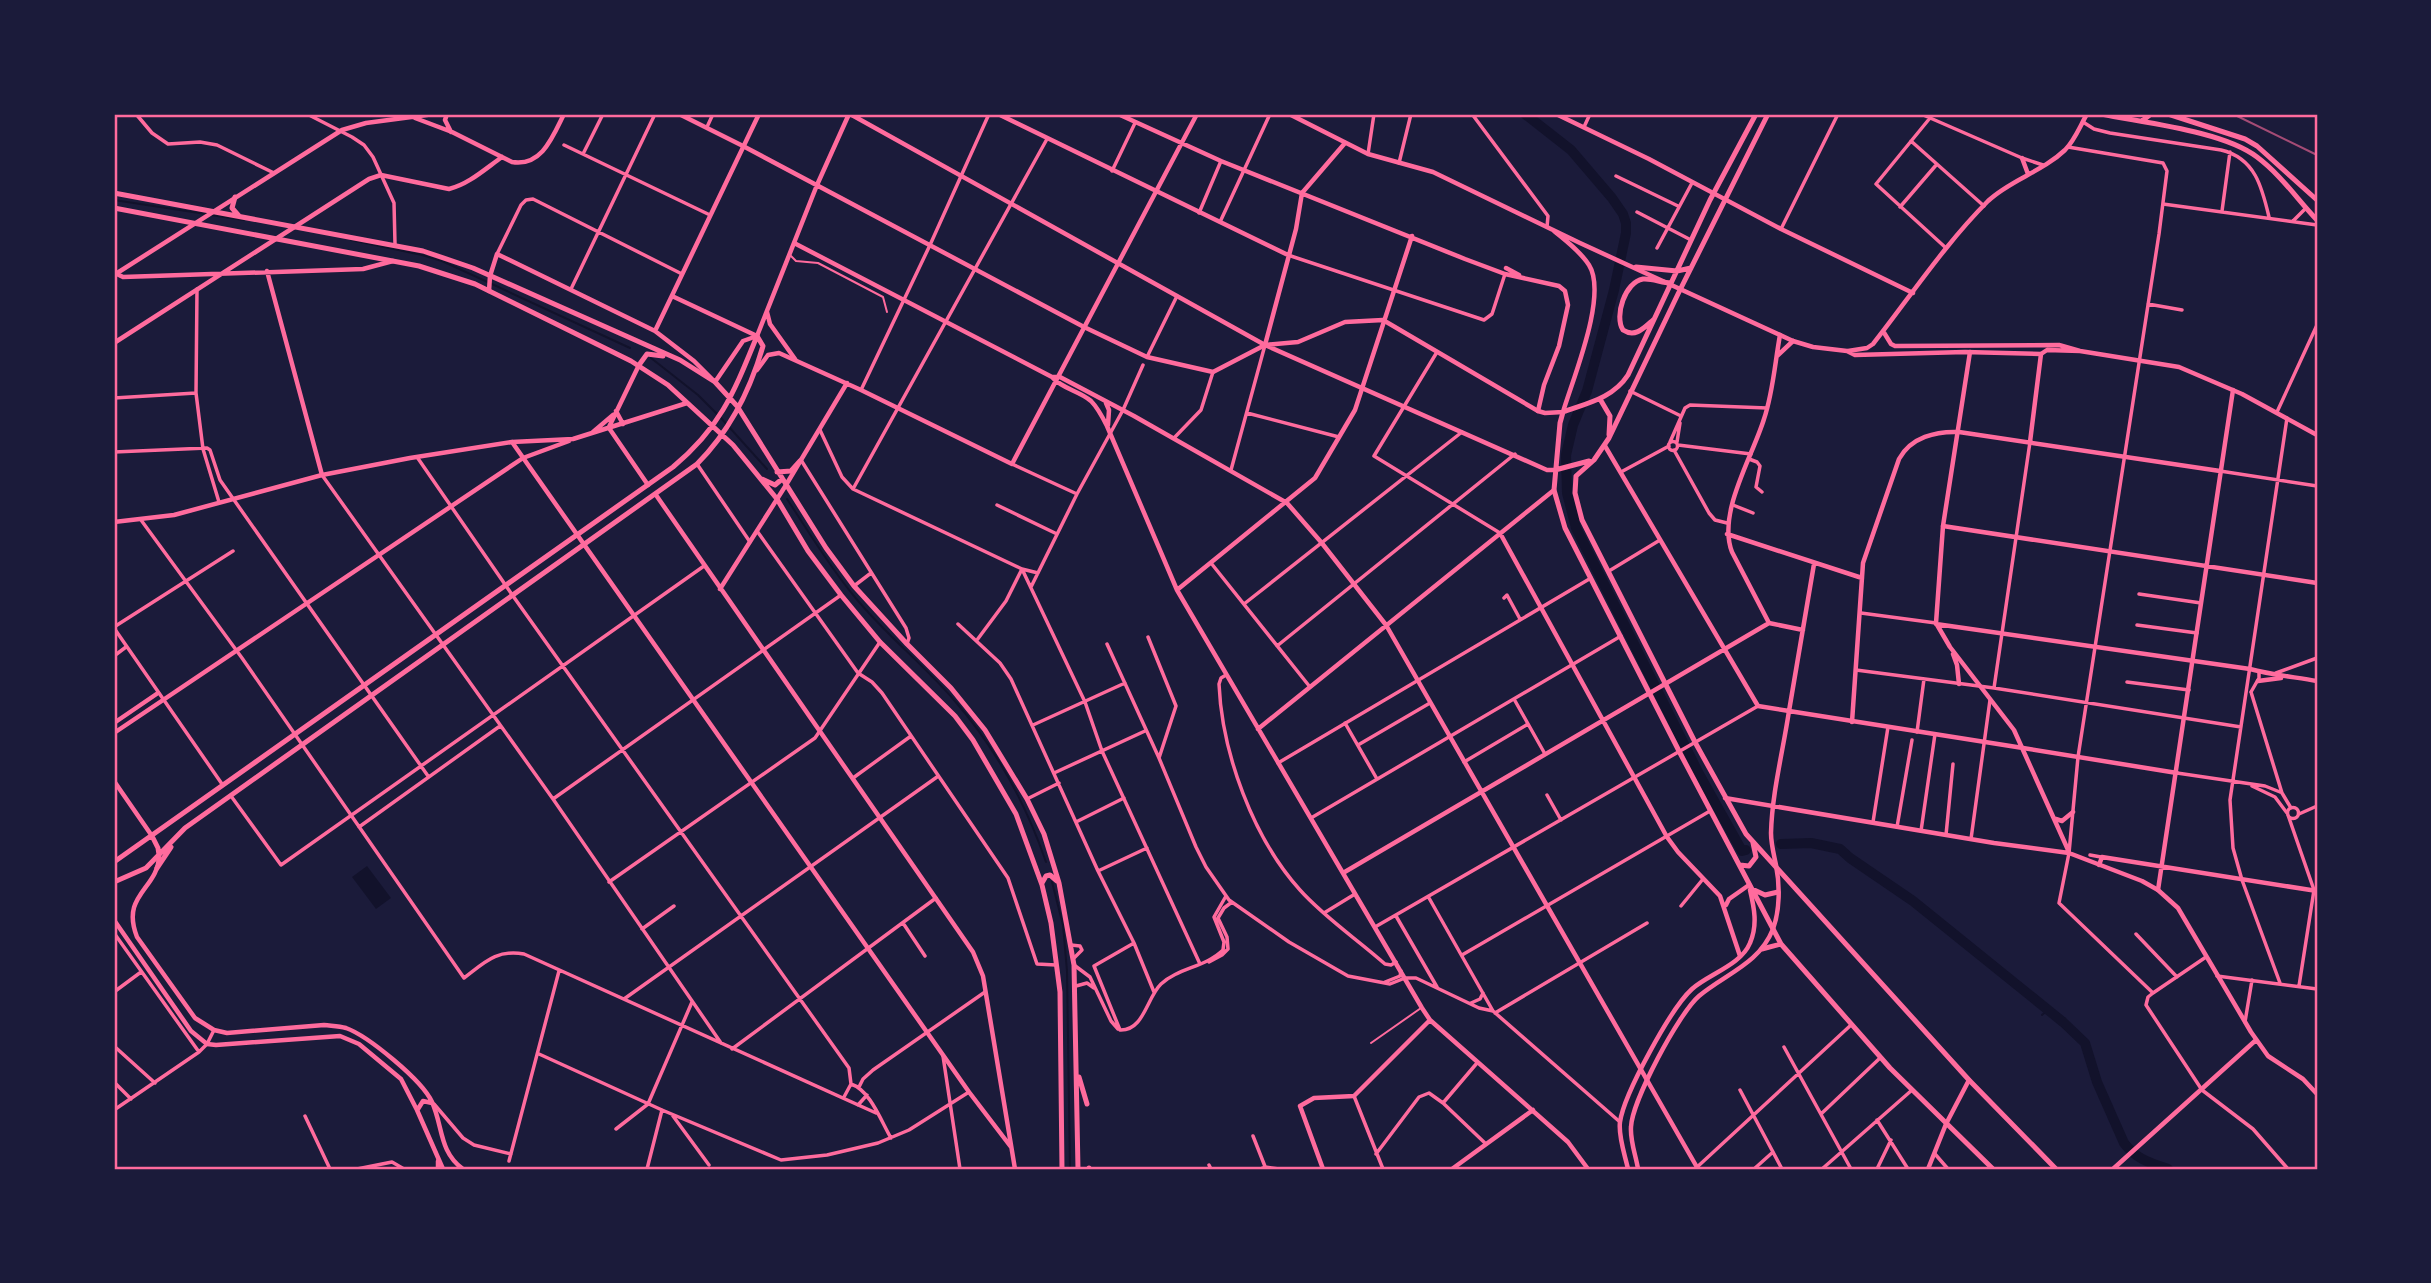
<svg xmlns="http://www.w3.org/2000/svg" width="2431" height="1283" font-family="'Exo 2',sans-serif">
<rect width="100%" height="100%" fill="#1b1b3a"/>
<path fill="#12122b" d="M367,866l24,32 -15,11 -24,-32z"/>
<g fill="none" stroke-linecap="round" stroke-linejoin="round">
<path stroke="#12122b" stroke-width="2" d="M114,200l92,14
M211,215l33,5
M351,240l71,15 20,6 188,87
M651,358l47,37 19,19
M721,418l46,51
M787,499c22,33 42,67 67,97 31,38 69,68 100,104 41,47 72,104 92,162
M1052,882l11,43 4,46 3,198
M2042,1015l6,-5"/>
<path stroke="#12122b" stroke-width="10" d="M1525,114l46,36 41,48 11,16 3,9v10l-12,57 -27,101 -14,34 -7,30 1,38 9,35 123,246 43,77 4,-1
M1781,844l30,-1 29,6 10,9 63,43 150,121 22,21 12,39 27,61c12,16 26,20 44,26"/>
<path stroke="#ff6b9d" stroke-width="2" d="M791,256l5,5 22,2 65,34 4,15
M1371,1043l50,-35"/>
<path stroke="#ff6b9d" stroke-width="3.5" d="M136,114l16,19 16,11 32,-2 17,3 57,28
M307,114l45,23 12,8 9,12 21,46 1,41
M1472,114l76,102 -1,11
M1921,114l101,44 21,7
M1930,118l-54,66 70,64
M2083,122l11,7 16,4 111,17c34,8 41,37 48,67
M707,127l6,-13
M1584,127l6,-13
M1911,141l73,65
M564,145l146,70
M2068,147l95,16 4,8 -8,63 -81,523 -9,96 -10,50 94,90
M583,154l20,-40
M1368,154l6,-40
M1399,163l12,-49
M1112,171l23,-48
M1616,176l62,30
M2163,204l154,21
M1900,207l37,-43
M2222,211l8,-59
M1637,212l54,28
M1199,213l22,-52
M2293,221l13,-13
M1220,222l50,-108
M1781,229l57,-115
M1657,248l35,-65
M497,254l24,-49 5,-5 7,-1 149,75
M1288,255l196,65 8,-6 13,-40
M197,289l-1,104 7,56 16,53
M571,289l84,-175
M2148,304l34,6
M1437,352l-63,104 126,77
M1147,357l30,-61
M861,390l69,-145 59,-131
M1630,391l51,25
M114,398l82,-5
M2277,412l40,-87
M1247,413l92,24
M820,430l22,47 11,12 169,80 16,4
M1174,438l27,-28 12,-38
M1668.5 446a4.5 4.5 0 1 1 9 0a4.5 4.5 0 1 1-9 0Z
M1670,442l15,-34 5,-3 77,3
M1677,442l3,-19
M1678,445l73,9
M1674,450l35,63 6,7 12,3
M114,452l93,-4 3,2 10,30 208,296
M417,457l96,139 336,472 2,16
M1749,459l8,3 3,4 -4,21 6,5
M801,460l105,168 3,10 -2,6
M697,464l53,78
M1012,464l65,30
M1231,470l34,-125
M2220,471l97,15
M1621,472l48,-26
M322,475l231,324 168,244
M853,489l194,-350
M997,505l60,29
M1733,505l20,8
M141,520l101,138 222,320c20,-15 32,-29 60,-24l352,159
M757,531l101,142 14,9 10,11 126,185 29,86 19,1
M1211,563l99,124
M1022,569l63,133 17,49 98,213
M1609,571l51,-31
M854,586l17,-13
M1031,587l46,-93 46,-84 20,-45
M2139,594l62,9
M1504,598l3,-3 13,24
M1244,604l218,-172
M1861,613l75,10
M958,624l42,39 11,16 87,192 36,72 20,49
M2137,625l60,8
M114,627l119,-76
M114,628l108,156
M1148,637l28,69 -17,52
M977,640l29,-39 16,-32
M1107,644l52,114 37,89 10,20 23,33 60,42 59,34 42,8 15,-6h11l63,30 14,3 127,111
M1277,646l238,-192
M114,656l12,-9
M1856,670l138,18 247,39
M2276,673l41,-15
M1226,675l-5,3 -2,6c3,69 34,154 81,206 25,28 57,49 85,74l6,1 5,-3
M2127,682l62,8
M1994,688l36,-246
M2251,692l31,101 9,15
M2251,692l8,-14v-7
M1514,699l31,55
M1345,723l32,56
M1033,725l92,-42
M1917,732l7,-53
M1358,745l72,-42
M1464,762l64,-38
M1278,763l313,-185
M1054,773l91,-42
M2177,773l88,13 15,6
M853,778l58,-42
M2252,786l23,11 12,16
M1547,795l14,25
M231,796l50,69 423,-299
M553,799l288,-204
M1027,799l32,-16
M2287.5 813a5.5 5.5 0 1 1 11 0a5.5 5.5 0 1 1-11 0Z
M2299,814l18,-8
M2288,815l26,75 -15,96
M1311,818l310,-182
M1076,822l48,-24
M1873,822l15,-95
M359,827l141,-101
M1897,827l15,-87
M1921,831l14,-97
M1946,835l7,-71
M1971,839l19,-139
M2090,855l11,2
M1098,871l49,-23
M609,882l206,-144 65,-96
M1429,898l64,113
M1681,906l22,-27
M1324,913l31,-19
M1396,916l41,71
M903,923l22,33
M1375,927l383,-221
M642,929l32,-23
M114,933l85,119
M2136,934l41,43
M1071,945l9,1 2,4 -9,9
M1462,955l248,-144
M2206,957l-53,36 -5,4 -2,8 56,85 51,39 35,40
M1209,962l13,-7 6,-6 -1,-12 -9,-19 6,-10 8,-6
M1074,965l16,12 21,44 7,8
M2217,976l100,13
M1385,982l15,-6 1,-5
M2280,983l-38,-103 -9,-32 -3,-48 57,-382
M1076,986l11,-3 7,5
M114,992l27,-20
M624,999l313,-222
M1471,1003l9,-4 3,-6
M1495,1013l152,-90
M2245,1022l7,-42
M1120,1030c24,1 27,-33 41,-46 17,-16 45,-17 62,-34l1,-8 -10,-25 12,-21
M1120,1030l-26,-64 40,-23
M114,1046l41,37
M1784,1047l67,122
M732,1049l204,-151
M539,1054l123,56 119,50 46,-5 51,-12 31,-13 60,-38
M943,1056l17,113
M114,1082l17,17
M851,1084c19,6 30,37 40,54
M859,1087l4,-8 10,-9 112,-78
M1740,1090l42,79
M1354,1096l29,73
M844,1097l7,-13
M1443,1103l34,-40
M434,1104l29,34 11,7 37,9
M858,1105l9,-10
M114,1110l85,-58 8,-8 7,-14
M1821,1114l59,-56
M305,1116l25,53
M673,1116l36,49
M1877,1120l31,49
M616,1129l32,-25 44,-102
M1253,1136l13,33
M1376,1154l43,-57 10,-4 14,10 43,41
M1935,1154l13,15
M509,1161l50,-190
M1209,1165l2,4
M357,1169l35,-7 12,7
M647,1169l15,-59
M1260,1169l5,-2 14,2
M1695,1169l156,-144
M1754,1169l19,-17
M1822,1169l90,-79
M1877,1169l14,-29"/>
<path stroke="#ff6b9d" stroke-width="4.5" d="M447,114l-2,6 6,12
M998,114l290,141
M1118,114l103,47 244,98 40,15 54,12 6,5 3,14 -9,41 -15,39 -6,26
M415,118l37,14 60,30c30,5 41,-26 52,-48
M796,244l256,133c10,12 28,14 39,24 7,7 12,17 16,25l70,164 245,418 8,12 138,122 20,27
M1506,268l13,7
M267,271l55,204
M117,274l6,3 240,-8 30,-8
M114,275l228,-145 24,-7 68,-9
M489,291l1,-15 7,-22 158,77 39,30 21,21 28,-41 14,-5
M672,296l85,40
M655,331l104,-217
M114,343l255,-164 12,-4 68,14c20,-5 36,-20 53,-32
M1265,345l31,-116 6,-36 43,-50
M1777,356l16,-15
M757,370l11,-15 11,-2 82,37 151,74 185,-350
M1052,377h8l74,39 153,87 34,39 65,83 312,544
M1106,403l3,7 -1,15
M609,428l39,57
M512,442l457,650 42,55
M2030,442l11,-88
M1605,446l153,260 31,5 25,-147
M656,495l317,457 10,24 32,193
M1943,526l374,57
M1500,533l167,304 11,15 42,44 20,60
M1727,534l135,44
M720,589l66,-104 61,-102
M1177,590l138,-112 40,-68 57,-174
M1769,623l-37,-71c-15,-39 20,-94 32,-133 9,-26 11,-57 16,-84
M1769,623l34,7
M1852,722l11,-159 36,-104c12,-22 37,-28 60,-27l261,39
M1258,729l296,-239
M2023,748l154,25
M114,781l38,55
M2099,865l3,-8 215,34
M1343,873l426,-250
M2158,890l75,-500
M1726,905l3,-6 20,-14
M438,1169v-8
M1323,1169l-23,-63 14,-8 40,-2 76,-76
M1452,1169l81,-59
M1928,1169l18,-45 23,-44"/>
<path stroke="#ff6b9d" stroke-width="4.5" d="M679,114l64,32 341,181 63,30 66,15 52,-27 33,-3 47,-20 38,-2 155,91 7,2 18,-1c10,-34 45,-117 26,-147 -9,-14 -23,-24 -35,-34
M850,114l415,231 282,125h8
M1289,114l79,40 65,18 147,71 213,98 20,6 34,4 8,4 110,-3 76,2 6,-4 33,1
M1556,114l93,45 132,70 132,64
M2022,158l6,16
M767,312l3,12 25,35
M1883,331l8,13 4,2 164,-1 21,6 99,16 63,27 75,41
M757,336l60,-151 32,-71
M1848,351l19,-3 6,-4c37,-47 72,-100 115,-143 22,-21 54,-29 77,-51 10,-10 15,-24 22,-36
M1970,352l-27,174 -7,97 14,24 64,83 55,122
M616,411l7,13
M609,427l30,-62
M593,432l20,-17
M114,522l60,-7 148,-40 88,-17 102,-16 61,-3 114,-36
M1936,624l314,45c22,6 45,8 67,12
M1953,654l4,11 2,19
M2258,681l23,-3
M114,723l44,-30
M114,733l409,-275 46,-17
M1725,798l269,45 75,10 73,28 16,9 20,18 73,124 17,24 35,23 14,15
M2056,819l6,2 11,-9
M159,855c0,34 -39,39 -22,82l58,81 19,12 13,3 97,-8c8,1 15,1 22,3 22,8 76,52 86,74 11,24 7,50 31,67
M114,920l77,111 16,13 9,1 124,-9 19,8 42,35 16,31 26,59
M418,1109l5,-8 9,2
M1628,1169c-3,-14 -10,-33 -8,-47 4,-28 51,-114 72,-133 17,-15 49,-24 58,-46 8,-18 4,-36 0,-53
M1638,1169c-2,-13 -8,-28 -7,-42 1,-26 48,-114 68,-131 28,-23 60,-32 74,-67 7,-19 7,-44 3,-64 -2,-10 -5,-21 -5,-32 1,-40 12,-82 18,-122l234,37
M2113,1169l143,-129"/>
<path stroke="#ff6b9d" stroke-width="5" d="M1756,114l-46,86 -82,175c-15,23 -40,28 -65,37l-3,11 -6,67 11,38 115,225 101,191 109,124 103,101
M1768,114l-90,180 -69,144 -15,22 -18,16 -1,17 7,27 114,224 50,90 223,246 87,89
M2101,114c44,9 122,17 156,43 24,18 40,42 60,63
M2168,114l77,25 12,7 60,54
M2142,121l9,-7
M114,193l309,58 50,17 207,92 35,22 22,24 89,142 28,38 53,58 44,44 34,42 42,69 17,35 15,49 15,82 4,204
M235,197l-3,11 7,8
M114,208l305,58 56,18 156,77 37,24 65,60 44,54 31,52 33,44 39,47 75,74 18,24 43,74 26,71 9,38 9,69 2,177
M1636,267l41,4 14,-3
M1653,320c-9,8 -18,18 -30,10 -9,-14 2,-48 20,-51 9,-1 19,4 28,4
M639,365l8,-11 16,2
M1600,399l10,17 -1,19
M1555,470l34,-9
M777,472l14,-1 9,-10
M762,479l13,6 7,-6
M152,836l6,12 1,7
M114,862l559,-395c48,-40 61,-75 84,-131
M1740,865l9,1 7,-9 -3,-14
M157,868l14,-21
M114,882l32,-14 39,-40 512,-364c33,-33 53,-73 66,-118l-6,-10
M1042,883l4,-7 4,-1 7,6
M1752,889l13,6 13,-3
M1762,949l19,-5
M1079,1077l8,27
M1089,1169v-1"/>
<path stroke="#a44b75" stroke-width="2" d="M2233,114l84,41"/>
</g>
<rect width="2431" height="1283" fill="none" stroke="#1b1b3a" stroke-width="231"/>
<rect x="116" y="116" width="2200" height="1052" fill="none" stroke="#ff6b9d" stroke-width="2.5"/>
</svg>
